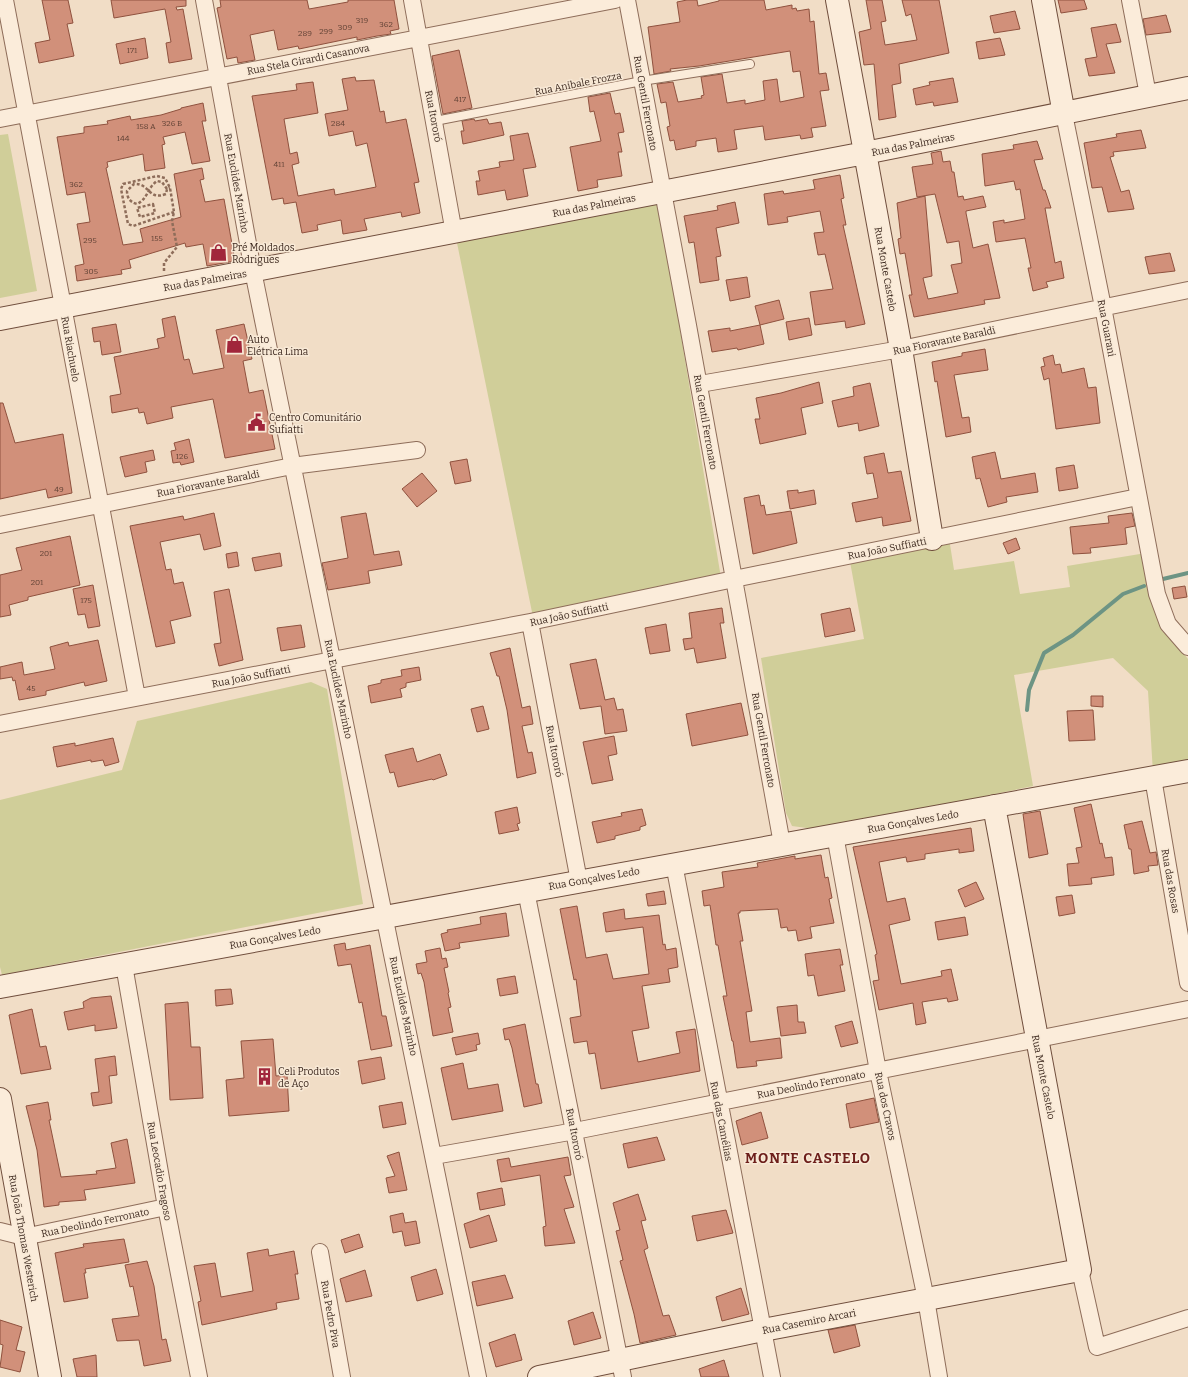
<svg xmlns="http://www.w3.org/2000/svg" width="1188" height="1377" font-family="Bitter,serif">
<rect width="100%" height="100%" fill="#f1ddc6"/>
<path fill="#d0ce99" d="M8,134l29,157 -37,7v-163z
M658,196l63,382 -188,39 -77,-379z
M949,538l5,32 60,-9 6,33 50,-7 -3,-21 79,-13 16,78 13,11 13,17v108l-35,6 -5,-82 -35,-33 -99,17 19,111 -211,44 -30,-4 -6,-13 -25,-155 103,-19 -15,-83z
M311,682l16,7 36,215 -361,71 -2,-8v-167l122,-30 15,-49z"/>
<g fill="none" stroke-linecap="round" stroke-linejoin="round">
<path stroke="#6d9484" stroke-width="4" d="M1163,579l25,-6
M1027,710l2,-20 15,-37 29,-18 50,-41 21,-8"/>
</g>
<path fill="#d1907a" stroke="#8f513e" d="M42,0h26l5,23 -6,1 7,32 -35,7 -4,-20 15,-3z
M111,0h75v6l-10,1 1,3 6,-1 9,50 -23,4 -3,-20 5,-1 -6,-33 -51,9z
M220,0h87l2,9 39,-7v-2h46l5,29 -9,2 1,3 -14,2 -20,4v-3l-58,12 -1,-3 -20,4 -4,-20 -24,5 5,25 -17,3 -1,-6 -10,2 -10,-51 4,-1z
M687,0h10l1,6 21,-5v-1h45l2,10 26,-5v4l4,-1 1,3 12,-2 1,13 4,-1 5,53 7,-1 3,17 -9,1 6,35 -15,2 2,9 -12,2 -1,-4 -35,5 -2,-14 -29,4 3,19 -19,3 -2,-14 -20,3v5l-20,4 -2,-10 -4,1 -3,-14 3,-1 -4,-24 -5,1 -4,-19 16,-2 5,20 24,-4 -1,-2 3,-1 -3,-18 21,-3 5,29 18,-3v4l20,-4 -2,-19 14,-2 3,23 24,-5 -4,-26 -7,1 -3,-21 -91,15 -29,3 1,2 -17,3 -6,-47 32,-5 -3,-20z
M866,0h16l4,21 -5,1 4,23 32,-5 -6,-26 -5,2 -4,-16h37l10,53 -50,11 2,19 -9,2 4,32 -17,3 -5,-56 -10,1 -5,-33 12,-3z
M1058,0h26l3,9 -26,4z
M1015,11l5,18 -26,4 -4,-17z
M1166,15l5,17 -25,3 -3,-16z
M1116,24l5,18 -15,2 9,29 -26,3 -4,-17 12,-2 -6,-29z
M145,38l3,20 -28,6 -4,-20z
M1000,38l5,17 -26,4 -3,-17z
M459,50l13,58 -29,6 -11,-58z
M355,77l1,4 18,-1 6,32 4,-1 2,12 20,-4 13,63 -5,1 6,30 -18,4 -1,-5 -37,7 3,11 -24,4 -2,-14 -24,5 1,5 -16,3 -6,-31 -12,2 -1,-6 -11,2 -20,-104 45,-6 -1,-6 17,-2 5,31 -34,6 6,35 7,-2 2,11 -7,2 6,31 36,-7 1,6 41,-8 -9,-44 -11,3 -3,-15 -24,5 -4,-22 23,-4 -6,-31z
M953,78l5,24 -24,4 -1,-4 -17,3 -3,-16 17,-4 -1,-3z
M610,93l5,21 5,-1 4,19 -6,1 4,19h-4l4,24 -25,4 1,7 -20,4 -8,-44 31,-6 -7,-30 -4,1 -2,-15z
M203,103l3,18h-4l8,40 -18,3 -7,-32 -22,5 2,7 -3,1 3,23 -20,3 -2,-17 -36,8 1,5 -2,1 17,77 20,-3 -3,-13 41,-12 -7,-43 28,-6 2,11 -4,1 5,22 19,-3 11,62 -28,5 -4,-22 -17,3 -1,-4 -56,17 2,8 -10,2 1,4 -45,7 -2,-15 9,-2 -7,-40 13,-2 -5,-30 -18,3 -10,-58 27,-4v-6l24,-3 -1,-3 23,-5 1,4 30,-5 20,-6v-1z
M474,119l1,2 12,-2 2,5 12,-2 3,13 -41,9 -2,-13h3l-2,-10z
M1141,130l5,18 -33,4 1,4 -4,1 11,35 8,-2 5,19 -26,3 -6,-25 -10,1 -8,-45 33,-6 -1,-3z
M528,133l8,34 -13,2 5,27 -21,4 -2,-10 -27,5 -2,-14h4l-2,-10 22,-4 -1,-5 15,-2 -4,-24z
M1037,141l6,18 -9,1 9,30h2l6,18h-6l10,55 6,-2 3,17 -18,4 2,5 -15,4 -5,-23h3l-6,-30 -29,4 -3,-20 11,-2v3l21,-4 -5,-30 -4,1 -2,-9 -29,5 -3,-32 32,-5 -1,-4z
M941,151l2,11 7,-1 2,11h2l4,25 5,-1 1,4 19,-4 3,11 -20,4v2l7,35 15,-4 12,54 -16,2 1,4 -71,13 -5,-22h3l-7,-42 -5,1 -2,-15 3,-1 -4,-35 28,-7 7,80 -9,2 5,21 30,-6 -7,-28 11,-2 -3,-22 -12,2 -12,-49 -18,3 -5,-30 21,-3 -2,-11z
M840,175l4,23 -3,1 5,26h-3l22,99 -19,4 -1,-7 -30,4 -5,-33 23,-3 -8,-35 -7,1 -4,-22 10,-1 -4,-21 -33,6 1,5 -20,3 -4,-31 19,-3 1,3 31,-5 -2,-9z
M735,202l4,21 -23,5 5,28 -5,1 3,23 -19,3 -6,-41 -5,1 -5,-27 34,-6 -1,-4z
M1170,253l5,18 -26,3 -4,-17z
M747,277l3,20 -20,4 -4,-21z
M779,300l5,19 -24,6 -5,-19z
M175,316l9,44 5,-1 4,15 31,-6 -8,-38 28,-6 8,35 -9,2 6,32 14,-3 12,59 -50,9 -12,-59 -42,8 2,11 -26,6 -3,-12 -5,1 -1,-5 -26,5 -2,-17 11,-2 -7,-37 45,-9 -2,-9 8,-2 -3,-18z
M809,318l3,17 -23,5 -3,-18z
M116,324l5,28 -19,3 -2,-14 -6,1 -2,-14z
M760,325l4,19 -26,6 -1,-2 -25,4 -4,-21 22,-3v3z
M985,349l3,21 -34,5 8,43 7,-1 2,15 -25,5 -9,-56 -2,1 -3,-20 30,-6v-3z
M1053,355l2,10 5,-1 2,9 22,-5 4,20 8,-1 4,36 -44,6 -7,-51 -5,2 -3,-13 4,-1 -2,-8z
M819,382l4,21 -22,5 5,26 -46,10 -5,-25h5l-4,-21 25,-5z
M870,383l9,43 -20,5 -1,-8 -20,4 -6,-26 22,-5 -1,-9z
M0,403h3l12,40 48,-9 9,59 -24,5 -2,-9 -46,10z
M189,439l5,23 -13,3 -1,-3 -7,1 -2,-12 5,-1 -2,-7z
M153,450l2,10 -10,2 2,10 -22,5 -5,-20z
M995,452l6,27 34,-6 3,19 -32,5 1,5 -19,5 -8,-29 -4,1 -4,-22z
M884,453l4,20 13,-2 10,50 -28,5 -1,-9 -26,5 -4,-19 26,-5 -5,-25 -6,1 -3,-17z
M467,459l4,22 -16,3 -5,-22z
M1074,465l4,23 -19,3 -3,-23z
M422,473l15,18 -20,16 -15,-18z
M798,490v3l16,-3 2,14 -26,5 -3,-18z
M759,495l2,11 3,-1 2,10 25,-4 6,32 -44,11 -9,-56z
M214,513l7,33 -17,4 -4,-16 -40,8 6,28 5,-1 3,15 9,-2 8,34 -21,5 5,22 -19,4 -26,-121 53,-10 1,4z
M366,513l8,42 25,-4 3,14 -34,6 2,12 -42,7 -6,-27 26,-5 -7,-41z
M1132,513l3,13 -10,2 2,16 -37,4 1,5 -18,1 -3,-27 39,-4 -1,-7z
M70,536l10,49 -52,12v3l-19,5 2,10 -11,2v-42l22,-5 -6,-22z
M1016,538l4,11 -12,5 -5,-11z
M237,552l2,14 -11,2 -2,-14z
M280,553l2,13 -27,5 -3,-13z
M93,585l7,41 -12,2 -3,-14 -7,1 -5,-26z
M1185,586l2,11 -13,2 -2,-11z
M229,589l14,71 -24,6 -5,-22 7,-1 -7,-51z
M722,608l2,15h-4l6,35 -29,5 -3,-15 -9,2 -2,-11 9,-1 -3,-25z
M850,608l5,23 -30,6 -4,-23z
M666,624l4,27 -20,3 -5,-26z
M301,625l4,22 -24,4 -4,-23z
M98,640l9,41 -22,5 -1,-4 -38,9v4l-27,5 -4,-20 -2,1 -1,-4 -12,2v-12l22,-5 2,13 31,-6 -5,-22 18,-5 1,4z
M510,648l12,60 8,-2 3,18 -11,2 6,27 4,-1 4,21 -19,5 -10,-68 -8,-34h-2l-7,-23z
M596,659l9,41 9,-2 3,12 6,-1 4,22 -22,3 -4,-28 -21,3 -10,-45z
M419,667l2,13 -15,3v4l-6,2 2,8 -31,6 -3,-17 13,-3v-3l21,-4 -1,-6z
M1091,696h12v11l-12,-1z
M741,703l7,32 -56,11 -6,-32z
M483,706l6,23 -12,3 -6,-23z
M1093,710l2,30 -26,1 -2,-30z
M614,736l3,18 -9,2 5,24 -21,4 -9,-42z
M113,738l6,24 -14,4 -2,-6 -12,2v-2l-34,7 -4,-20 22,-4v3z
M413,748l4,14 23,-8 7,21 -14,5 -1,-1 -34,8 -4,-15 -4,1 -5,-18z
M1091,804l9,40 2,-1 3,15 7,-1 2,18 -23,3 1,6 -23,2 -2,-22 12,-1 -3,-15 6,-1 -8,-39z
M517,807l3,16 -3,1 2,6 -20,4 -4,-22z
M642,809l4,16 -6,2v3l-25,6v3l-18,4 -5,-21 30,-6 -1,-3z
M1040,811l8,43 -19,4 -6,-44z
M1142,821l8,32 6,-1 2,13 -10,1 1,5 -15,3 -3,-25h-2l-5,-24z
M971,828l3,23 -15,2v-4l-34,5v5l-18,3 -1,-5 -27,5 8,40 18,-4 5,22 -21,5 12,59 41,-8 -1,-5 10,-2 7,31 -10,2 -1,-4 -25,4 4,21 -10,2 -3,-22 -34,7 -6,-29 6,-1 -4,-25 2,-1 -24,-107z
M821,855l4,23 3,-1 4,21 -3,1 5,24 -24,4 2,11 -14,3 -2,-11 -8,1 -1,-4 -6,1 -3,-19 -38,2v2h-2l5,28h-3l12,70 -6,1 4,30 30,-4 2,20 -26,3 1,5 -20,2 -4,-27h-1l-9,-45h4l-9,-51h-2l-6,-40 -6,1 -2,-15 22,-4 -2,-15 36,-5 -1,-4 38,-7v3z
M976,882l8,17 -19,8 -7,-17z
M664,891l2,13 -18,2 -2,-12z
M1072,895l3,18 -16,3 -3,-19z
M577,906l9,52 21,-4 6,25 36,-5 -6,-47 -37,5 -3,-19 21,-4 1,10 34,-4 4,30 2,-1 1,6 10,-2 2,19 -10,2 2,13 -28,4 7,42 -17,3 6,31 42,-9 -4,-21 19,-3 5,42 -99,18 -6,-36 -6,1 -2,-13 -13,2 -4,-25 11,-2 -5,-37 -2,1 -14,-71z
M506,913l3,23 -50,7 1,5 -15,3 -4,-17 7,-2 -1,-2 34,-6 -1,-7z
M965,917l3,18 -30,5 -3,-18z
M345,943l1,7 24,-5 12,71h4l6,30 -21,4 -9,-48 -3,1 -8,-39 -13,2 -4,-21z
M440,948l2,11 4,-1 2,9 -4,1 5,24 -1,1 3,14 -3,1 5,24 -20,4 -9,-54 -3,-9 -3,1 -2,-10 11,-2 -2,-11z
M840,949l3,16h-3l5,26 -27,5 -4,-21 -6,1 -3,-22z
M515,976l3,17 -18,3 -3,-17z
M231,989l2,15 -17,2 -1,-16z
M111,996l6,32 -22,3v-6l-27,5 -4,-18 20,-4 -1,-6 8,-4z
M188,1002l3,45h9l3,51 -33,2 -5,-96z
M797,1005l1,17h6l2,11 -25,3 -4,-29z
M32,1009l8,38 6,-1 5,23 -30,5 -12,-59z
M852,1021l6,22 -17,4 -6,-21z
M525,1024l11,60h2l4,19 -18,4 -12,-59 -3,-9 -4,1 -2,-11z
M478,1033l2,11 -4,1 1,5 -21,5 -4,-17z
M273,1039l3,37 11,-1 2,36 -60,5 -3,-36 18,-2 -3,-37z
M115,1056l2,19 -8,1 3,27 -19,3 -2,-13 8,-1 -4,-33z
M381,1057l4,22 -23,5 -4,-23z
M463,1063l5,26 30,-5 5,27 -51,9 -11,-52z
M874,1098l5,24 -29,6 -4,-24z
M48,1102l3,18h-2l12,57 36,-3 -1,-3 20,-3 -5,-25 16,-4 8,44 -51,7 2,10 -27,2v3l-15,2 -7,-57 -11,-44z
M402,1102l4,22 -23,4 -4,-22z
M761,1112l7,26 -26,7 -6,-24z
M657,1137l8,23 -37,8 -5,-24z
M399,1152l8,38 -18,3 -3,-15 9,-2 -8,-20z
M568,1157l3,18 -7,1 10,31 -10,2 11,34 -30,3 -2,-19 3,-1 -6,-51 -39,7 -4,-22 12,-2 2,9z
M502,1188l3,17 -25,5 -3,-17z
M638,1194l8,26 -5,1 7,27 -4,2 19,66 6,-1 7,20 -36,8 -6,-29 -14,-53 3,-1 -7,-29 4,-1 -7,-27z
M726,1210l7,23 -36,8 -5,-25z
M403,1213l2,10 11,-2 4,22 -15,3 -3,-15 -9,2 -3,-17z
M489,1215l8,26 -27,7 -6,-24z
M359,1234l4,13 -18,6 -4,-13z
M124,1239l5,23 -44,7 1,4h-2l4,25 -24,4 -9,-49 29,-6 -1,-3z
M268,1249l1,7 25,-5 4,23h-3l4,25 -23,4 1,6 -75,16 -4,-23 3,-1 -7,-35 21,-3 6,34 32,-6 -6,-38z
M147,1261l7,25 8,54 4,-1 5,22 -27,5 -5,-26 -22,1 -5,-22 27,-3 -6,-30 -3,1 -5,-22z
M436,1269l7,25 -26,7 -6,-24z
M365,1270l7,26 -26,6 -6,-23z
M505,1275l8,23 -36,8 -5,-24z
M741,1288l8,26 -27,7 -6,-24z
M593,1312l8,26 -27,7 -6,-24z
M0,1320l22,7 -6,23 9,2 -5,20 -20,-5 3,-22 -3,-1z
M855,1325l5,21 -26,7 -6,-23z
M515,1334l7,26 -26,7 -7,-24z
M96,1355l1,22h-20l-4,-18z
M724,1360l5,17h-28l-2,-8z"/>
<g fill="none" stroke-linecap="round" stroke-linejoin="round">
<defs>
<path id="lane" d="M435,121l207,-40 108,-17"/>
<path id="street" d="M5,0l132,697
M204,0l49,271 225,1106
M412,0l42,233
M627,0c54,281 104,562 155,844
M1130,0l18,95
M1064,114l39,193 54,287 11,30 20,23
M0,119l615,-119
M700,384l201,-35 287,-59
M0,525l292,-59 125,-16
M530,622l49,259
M0,724l530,-102 204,-43 404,-82
M1153,778l35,205
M835,835l43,236 48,228 13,78
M674,864l98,513
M526,891l97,486
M124,965l42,242 33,170
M434,1156l141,-25 613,-122
M0,1231l24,6 142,-30
M320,1252l22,125
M1080,1270l17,77 91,-29"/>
<path id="secondary" d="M837,0l64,349 31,190
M1043,0l21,114
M0,319l865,-166 323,-65
M0,987l1188,-216
M0,1099l50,278
M539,1377l224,-47 317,-60 -86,-464"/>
</defs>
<use href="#lane" stroke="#8e6d5a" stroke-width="10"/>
<use href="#street" stroke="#8e6d5a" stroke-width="18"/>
<use href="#secondary" stroke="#704e3d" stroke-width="24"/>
<path stroke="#8e6d5a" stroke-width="2.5" stroke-dasharray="3 2" stroke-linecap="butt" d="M167,189l-5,-7 -5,-1c-10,7 -9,18 -20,23 -7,-2 -10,-6 -10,-13l7,-7c16,-1 14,17 32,10l1,-5 3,-1
M153,204l2,9 -15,4 -3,-9z
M164,271v-8l13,-16 -5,-26 2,-9 -4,-24 -5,-10 -8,-2 -34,8 -2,5 7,35 5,2 41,-14"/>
<use href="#lane" stroke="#fbecda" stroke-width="8"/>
<use href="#street" stroke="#fbecda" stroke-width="16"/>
<use href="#secondary" stroke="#fbecda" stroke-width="22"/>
</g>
<defs>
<symbol id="shop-bare" viewBox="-9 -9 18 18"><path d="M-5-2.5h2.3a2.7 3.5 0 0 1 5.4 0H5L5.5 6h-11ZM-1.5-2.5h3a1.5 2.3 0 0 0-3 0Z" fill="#a1263b" stroke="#f8e9d6" stroke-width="2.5" paint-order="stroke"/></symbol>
<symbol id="civic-bare" viewBox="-9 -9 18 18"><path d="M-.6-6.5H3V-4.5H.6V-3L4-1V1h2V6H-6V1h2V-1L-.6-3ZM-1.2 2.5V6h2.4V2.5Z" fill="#a1263b" stroke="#f8e9d6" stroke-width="2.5" paint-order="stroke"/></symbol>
<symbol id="building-bare" viewBox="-9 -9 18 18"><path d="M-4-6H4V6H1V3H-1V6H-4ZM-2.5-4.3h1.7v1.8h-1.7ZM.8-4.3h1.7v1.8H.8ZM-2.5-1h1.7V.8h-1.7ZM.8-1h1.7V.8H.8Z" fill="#a1263b" stroke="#f8e9d6" stroke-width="2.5" paint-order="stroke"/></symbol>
</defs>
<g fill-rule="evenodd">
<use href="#shop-bare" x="206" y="240" width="25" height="25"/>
<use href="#shop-bare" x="222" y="332" width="25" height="25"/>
<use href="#civic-bare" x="244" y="410" width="25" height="25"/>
<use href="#building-bare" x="252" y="1064" width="25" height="25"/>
</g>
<g text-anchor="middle" stroke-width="3" stroke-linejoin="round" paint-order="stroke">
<g font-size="8" fill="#624336">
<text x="362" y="23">319</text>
<text x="386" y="27">362</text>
<text x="345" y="30">309</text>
<text x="326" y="34">299</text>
<text x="305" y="36">289</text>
<text x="132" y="53">171</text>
<text x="460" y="102">417</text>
<text x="172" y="126">326 B</text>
<text x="338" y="126">284</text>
<text x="146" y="129">158 A</text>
<text x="123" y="141">144</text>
<text x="279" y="167">411</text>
<text x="76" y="187">362</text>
<text x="157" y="241">155</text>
<text x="90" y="243">295</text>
<text x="91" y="274">305</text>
<text x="182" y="459">126</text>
<text x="59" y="492">49</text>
<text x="46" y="556">201</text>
<text x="37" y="585">201</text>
<text x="86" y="603">175</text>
<text x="31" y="691">45</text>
</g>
<g font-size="10" fill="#3d291f" stroke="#f8e9d6">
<text transform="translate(308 59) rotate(-11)" y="4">Rua Stela Girardi Casanova</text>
<text transform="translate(578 83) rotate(-11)" y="4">Rua Anibale Frozza</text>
<text transform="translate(646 103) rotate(80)" y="4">Rua Gentil Ferronato</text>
<text transform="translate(434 116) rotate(79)" y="4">Rua Itororó</text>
<text transform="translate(913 144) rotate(-11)" y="4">Rua das Palmeiras</text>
<text transform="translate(237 183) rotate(80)" y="4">Rua Euclides Marinho</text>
<text transform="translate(594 205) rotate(-11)" y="4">Rua das Palmeiras</text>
<text transform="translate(886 269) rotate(80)" y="4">Rua Monte Castelo</text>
<text transform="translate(205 280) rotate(-10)" y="4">Rua das Palmeiras</text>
<text transform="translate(1107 328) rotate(79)" y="4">Rua Guarani</text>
<text transform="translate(944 340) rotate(-12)" y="4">Rua Fioravante Baraldi</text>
<text transform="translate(71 349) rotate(80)" y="4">Rua Riachuelo</text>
<text transform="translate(706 422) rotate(80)" y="4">Rua Gentil Ferronato</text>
<text transform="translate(208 483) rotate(-11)" y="4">Rua Fioravante Baraldi</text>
<text transform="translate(887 548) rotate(-11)" y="4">Rua João Suffiatti</text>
<text transform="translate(569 614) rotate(-12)" y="4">Rua João Suffiatti</text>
<text transform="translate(251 676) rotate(-11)" y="4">Rua João Suffiatti</text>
<text transform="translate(339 689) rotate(78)" y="4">Rua Euclides Marinho</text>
<text transform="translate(764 740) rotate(80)" y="4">Rua Gentil Ferronato</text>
<text transform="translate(555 751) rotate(79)" y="4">Rua Itororó</text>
<text transform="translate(913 821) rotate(-10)" y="4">Rua Gonçalves Ledo</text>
<text transform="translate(594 878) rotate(-10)" y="4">Rua Gonçalves Ledo</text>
<text transform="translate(1171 881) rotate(80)" y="4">Rua das Rosas</text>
<text transform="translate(275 937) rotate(-10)" y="4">Rua Gonçalves Ledo</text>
<text transform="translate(404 1006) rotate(78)" y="4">Rua Euclides Marinho</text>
<text transform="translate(1044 1077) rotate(79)" y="4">Rua Monte Castelo</text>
<text transform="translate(811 1084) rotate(-11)" y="4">Rua Deolindo Ferronato</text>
<text transform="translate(886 1106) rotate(78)" y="4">Rua dos Cravos</text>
<text transform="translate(722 1121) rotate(79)" y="4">Rua das Camélias</text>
<text transform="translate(575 1134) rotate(79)" y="4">Rua Itororó</text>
<text transform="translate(160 1171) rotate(80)" y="4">Rua Leocadio Fragoso</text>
<text transform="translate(95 1222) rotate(-12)" y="4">Rua Deolindo Ferronato</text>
<text transform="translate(24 1238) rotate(80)" y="4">Rua João Thomas Westerich</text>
<text transform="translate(331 1314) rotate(80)" y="4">Rua Pedro Piva</text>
<text transform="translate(809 1321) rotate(-11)" y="4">Rua Casemiro Arcari</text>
</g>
<g font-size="10" fill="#3d291f" stroke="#f8e9d6" text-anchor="start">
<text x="232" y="251">Pré Moldados<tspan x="232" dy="12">Rodrigues</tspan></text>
<text x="247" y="343">Auto<tspan x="247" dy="12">Elétrica Lima</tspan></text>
<text x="269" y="421">Centro Comunitário<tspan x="269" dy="12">Sufiatti</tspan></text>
<text x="278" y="1075">Celi Produtos<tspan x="278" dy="12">de Aço</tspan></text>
</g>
<g font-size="14" font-weight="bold" letter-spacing="1" fill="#6d1f1b" stroke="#f8e9d6">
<text x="808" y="1163">MONTE CASTELO</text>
</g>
</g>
</svg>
